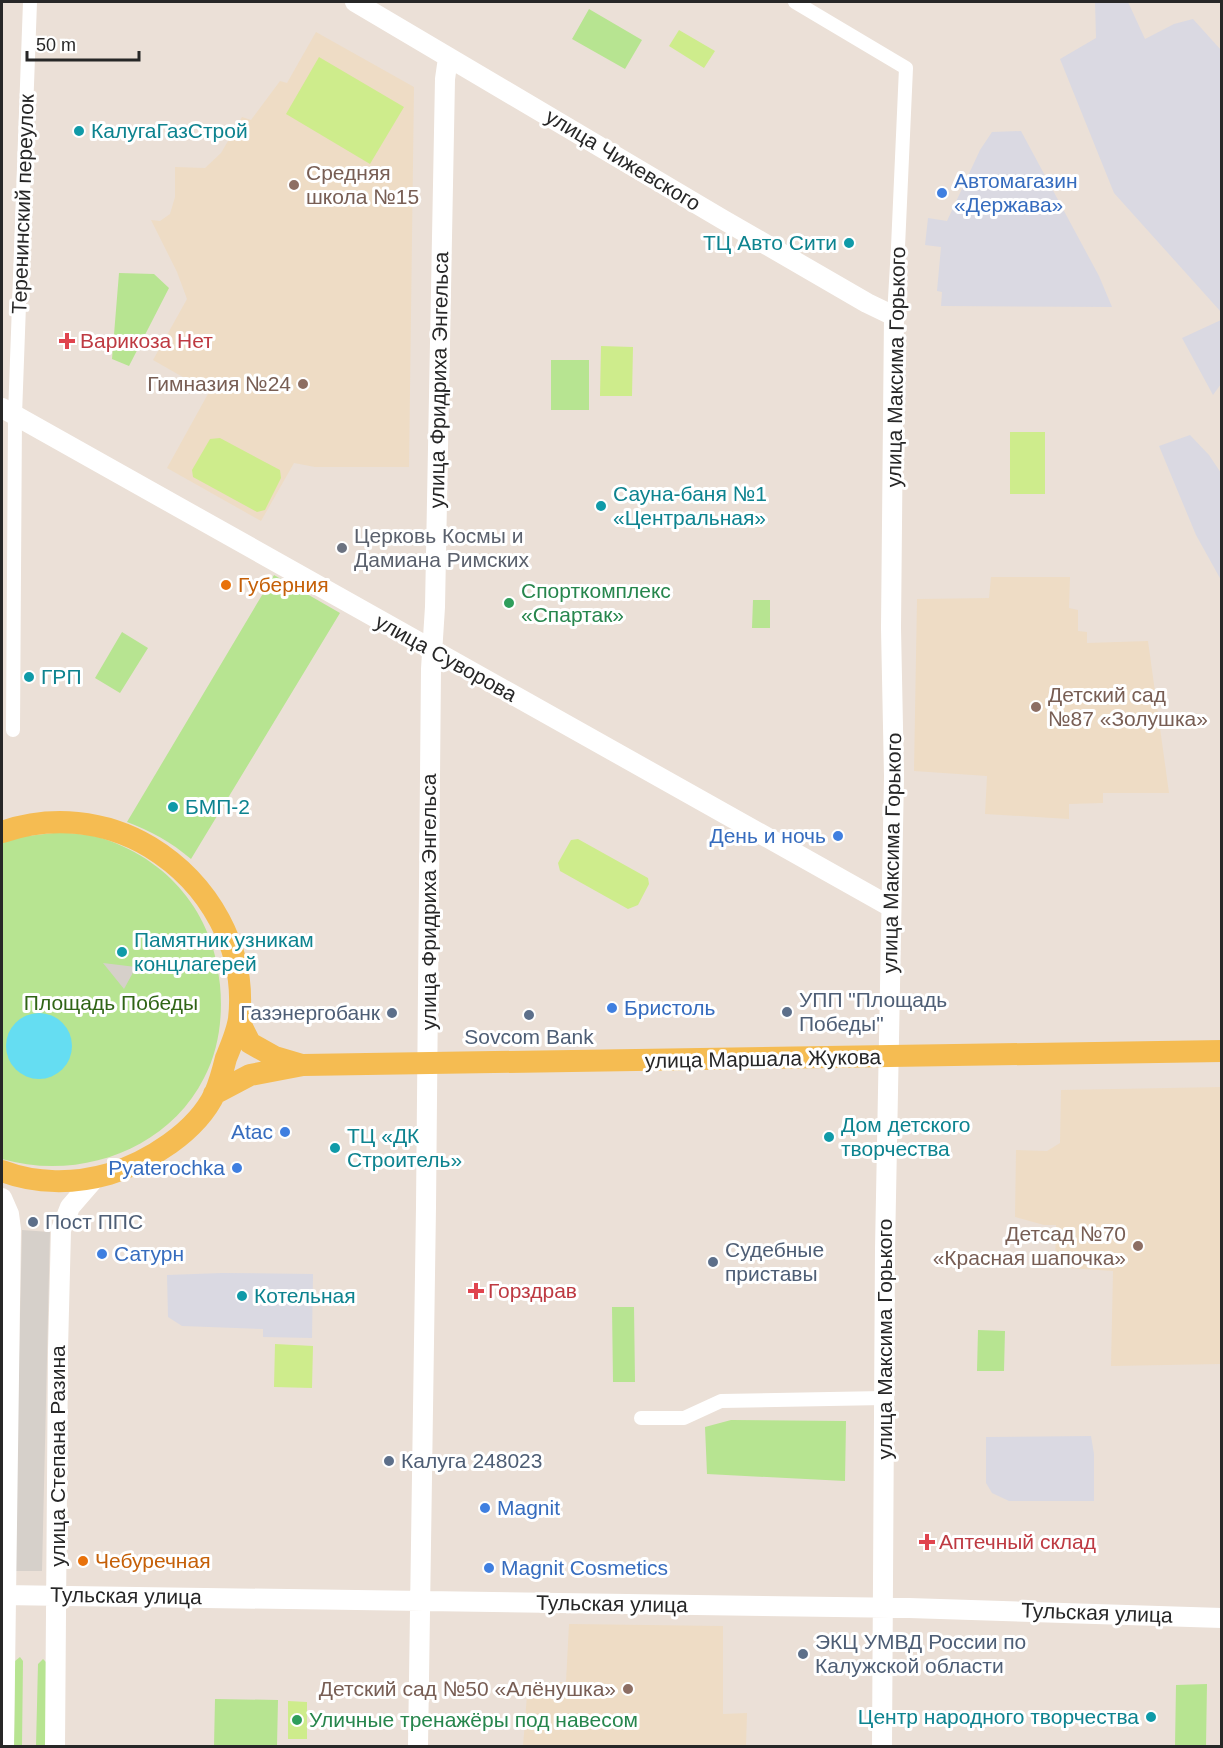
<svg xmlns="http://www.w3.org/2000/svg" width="1223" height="1748" font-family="Arial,sans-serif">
<rect width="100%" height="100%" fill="#ebe0d7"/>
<path fill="#dad9e2" d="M1095,2h33l17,37 29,-15 19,-5 28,31v262l-107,-119 -54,-134 36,-21z
M1021,131l78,145 13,31 -171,-1 1,-14 -5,-1 4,-44 -16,-2 3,-27 19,3 33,-71 12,-18z
M1221,320v64l-8,11 -31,-57z
M1190,435l19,20 12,18v107l-25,-45 -37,-89z
M222,1273l91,1 -1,64 -49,-1v-8l-81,-3 -14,-9 -1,-42z
M1091,1436l3,18v47h-85l-17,-8 -6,-10v-46z"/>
<path fill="#eedcc5" d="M316,32l98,55 -5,380h-94l-21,-4 -33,58 -94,-53 42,-76 -56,-32 34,-61 -10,-27 -26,-52 9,1 10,-7 5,-17v-30l30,1 16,-15 21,-36 9,3 29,-39 7,2z
M991,577h79l-1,31 9,2v21l9,1v11l61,-2 21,152h-66v10l-34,1v15l-84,-5 2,-38 -73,-5 3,-172 72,-1z
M1221,1087v277l-110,2 2,-95 -58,-4 1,-42h-12l-29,-8 1,-67 31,1 13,-8 1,-53z
M569,1624l154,2v88l24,-1 -1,33h-223l4,-51 15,-12 24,-1z"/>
<path fill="#b7e491" d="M589,9l53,31 -17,29 -53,-30z
M119,273l35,1 15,14 -40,78 -17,-7z
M551,360h38v50h-38z
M274,575l66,38 -149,246c-20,-17 -40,-28 -64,-37z
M753,600h17v28h-18z
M122,632l26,16 -28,45 -25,-15z
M62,832c12,2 25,2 36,5 70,21 116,76 122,148 3,31 -1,65 -16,93 -37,73 -126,103 -202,81v-316l17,-6z
M612,1307h22l1,75h-22z
M978,1330l27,1 -1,40h-27z
M731,1420l115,1 -1,60 -138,-7 -2,-47z
M20,1657l3,4 -1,85h-8l1,-85z
M43,1659l6,6 -2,81h-11l2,-82z
M1207,1684l-1,62h-31l1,-61z
M215,1699l63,1 -1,46h-63z"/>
<path fill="#ceec8c" d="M679,30l36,21 -11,17 -35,-22z
M319,57l85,50 -34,57 -84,-50z
M601,346l32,1 -1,49h-32z
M1010,432h35v62h-35z
M220,438l60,32 1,8 -16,32 -8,2 -64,-35 -1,-7 18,-31z
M578,839l70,39 1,6 -11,21 -10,4 -68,-38 -2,-8 13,-23z
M275,1344l38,2 -1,42 -38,-1z
M288,1701l19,1v37h-19z"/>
<path fill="#d6d0ca" d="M103,963l33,4 -12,22z
M22,1230l28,2 -8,339h-28z"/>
<path fill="#65ddf2" d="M6 1046a33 33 0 1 1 66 0a33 33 0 1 1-66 0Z"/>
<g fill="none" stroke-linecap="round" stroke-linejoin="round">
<path stroke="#fff" stroke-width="14" d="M795,2l111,66 -8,179 -4,69
M13,730l2,-315 15,-413
M641,1418h43l37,-17 163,-3"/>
<path stroke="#fff" stroke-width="20" d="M355,2l367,217 145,84 27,13 -3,312 3,148 -9,473 -3,497
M2,408l889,499
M2,1198l7,16 2,15 -7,517
M2,1595l907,13 313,10
M55,1746l3,-396 3,-120 9,-23 26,-30
M418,1746l8,-539 5,-538 4,-62 10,-528 3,-21"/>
<path stroke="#f5bc52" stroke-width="22" d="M2,832c49,-17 103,-12 148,15 59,36 97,102 89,172 -2,13 -8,27 -13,39 -3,12 -6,24 -11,35 -18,39 -67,69 -106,81 -35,10 -73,10 -107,-3
M239,1021l11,22 25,14 27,8
M214,1094l36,-19 53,-10 919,-14"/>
</g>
<g fill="#0f9aa8" stroke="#fff" stroke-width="2">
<circle cx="79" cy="131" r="6"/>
<circle cx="849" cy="243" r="6"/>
<circle cx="601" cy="506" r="6"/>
<circle cx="29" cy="677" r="6"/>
<circle cx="173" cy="807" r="6"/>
<circle cx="122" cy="952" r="6"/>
<circle cx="829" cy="1137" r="6"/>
<circle cx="335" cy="1148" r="6"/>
<circle cx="242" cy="1296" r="6"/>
<circle cx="1151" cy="1717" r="6"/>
</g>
<g fill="#8d6e63" stroke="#fff" stroke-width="2">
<circle cx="294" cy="185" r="6"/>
<circle cx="303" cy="384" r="6"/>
<circle cx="1036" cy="707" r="6"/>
<circle cx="1138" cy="1246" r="6"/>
<circle cx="628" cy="1689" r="6"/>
</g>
<g fill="#3f7fe0" stroke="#fff" stroke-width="2">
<circle cx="942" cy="193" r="6"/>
<circle cx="838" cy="836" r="6"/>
<circle cx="612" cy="1008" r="6"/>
<circle cx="285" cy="1132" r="6"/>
<circle cx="237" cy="1168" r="6"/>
<circle cx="102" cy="1254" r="6"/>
<circle cx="485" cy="1508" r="6"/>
<circle cx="489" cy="1568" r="6"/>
</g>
<g fill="#e0444e" stroke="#fff" stroke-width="2">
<path d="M64 332h6v6h6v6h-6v6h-6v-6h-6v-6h6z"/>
<path d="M473 1282h6v6h6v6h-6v6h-6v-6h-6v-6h6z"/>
<path d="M924 1533h6v6h6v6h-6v6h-6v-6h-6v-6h6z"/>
</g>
<circle fill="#6b7280" stroke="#fff" stroke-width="2" cx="342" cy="548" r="6"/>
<g fill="#e8710a" stroke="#fff" stroke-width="2">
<circle cx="226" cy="585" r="6"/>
<circle cx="83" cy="1561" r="6"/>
</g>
<g fill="#2e9e5b" stroke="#fff" stroke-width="2">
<circle cx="509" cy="603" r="6"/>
<circle cx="297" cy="1720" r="6"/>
</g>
<g fill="#5c6f8a" stroke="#fff" stroke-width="2">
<circle cx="787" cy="1012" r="6"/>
<circle cx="392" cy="1013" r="6"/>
<circle cx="529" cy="1015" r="6"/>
<circle cx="33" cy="1222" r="6"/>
<circle cx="713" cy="1262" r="6"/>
<circle cx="389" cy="1461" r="6"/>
<circle cx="803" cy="1654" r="6"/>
</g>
<g text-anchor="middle" stroke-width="6" stroke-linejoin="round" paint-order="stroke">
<g font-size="21" fill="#0d838f" stroke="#fff" text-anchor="start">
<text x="91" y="138">КалугаГазСтрой</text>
<text x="837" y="250" text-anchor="end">ТЦ Авто Сити</text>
<text x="613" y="501">Сауна-баня №1<tspan x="613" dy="24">«Центральная»</tspan></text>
<text x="41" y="684">ГРП</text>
<text x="185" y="814">БМП-2</text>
<text x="134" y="947">Памятник узникам<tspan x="134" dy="24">концлагерей</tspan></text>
<text x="841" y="1132">Дом детского<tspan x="841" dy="24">творчества</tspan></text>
<text x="347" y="1143">ТЦ «ДК<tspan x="347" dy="24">Строитель»</tspan></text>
<text x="254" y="1303">Котельная</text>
<text x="1139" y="1724" text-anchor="end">Центр народного творчества</text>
</g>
<g font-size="21" fill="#272727" stroke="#fff">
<text transform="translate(623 160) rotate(31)" y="7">улица Чижевского</text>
<text transform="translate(23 204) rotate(-88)" y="7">Теренинский переулок</text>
<text transform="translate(896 367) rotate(-89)" y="7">улица Максима Горького</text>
<text transform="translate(439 380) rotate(-89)" y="7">улица Фридриха Энгельса</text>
<text transform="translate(446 658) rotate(29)" y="7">улица Суворова</text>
<text transform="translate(892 853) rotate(-89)" y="7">улица Максима Горького</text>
<text transform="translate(429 902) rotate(-90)" y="7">улица Фридриха Энгельса</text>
<text transform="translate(763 1059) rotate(-1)" y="7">улица Маршала Жукова</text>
<text transform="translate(885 1339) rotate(-90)" y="7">улица Максима Горького</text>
<text transform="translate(58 1456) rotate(-90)" y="7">улица Степана Разина</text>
<text transform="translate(126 1596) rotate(1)" y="7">Тульская улица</text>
<text transform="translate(612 1604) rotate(1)" y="7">Тульская улица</text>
<text transform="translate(1097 1613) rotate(2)" y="7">Тульская улица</text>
</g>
<g font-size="21" fill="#785e54" stroke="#fff" text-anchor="end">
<text x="306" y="180" text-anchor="start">Средняя<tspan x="306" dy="24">школа №15</tspan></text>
<text x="291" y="391">Гимназия №24</text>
<text x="1048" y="702" text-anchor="start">Детский сад<tspan x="1048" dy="24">№87 «Золушка»</tspan></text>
<text x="1126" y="1241">Детсад №70<tspan x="1126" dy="24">«Красная шапочка»</tspan></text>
<text x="616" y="1696">Детский сад №50 «Алёнушка»</text>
</g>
<g font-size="21" fill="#366cbe" stroke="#fff" text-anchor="start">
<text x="954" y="188">Автомагазин<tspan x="954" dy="24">«Держава»</tspan></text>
<text x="826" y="843" text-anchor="end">День и ночь</text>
<text x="624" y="1015">Бристоль</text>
<text x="273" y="1139" text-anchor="end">Atac</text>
<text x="225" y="1175" text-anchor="end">Pyaterochka</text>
<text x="114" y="1261">Сатурн</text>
<text x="497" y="1515">Magnit</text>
<text x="501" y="1575">Magnit Cosmetics</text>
</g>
<g font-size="21" fill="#be3a42" stroke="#fff" text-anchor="start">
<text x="80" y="348">Варикоза Нет</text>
<text x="488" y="1298">Горздрав</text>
<text x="939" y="1549">Аптечный склад</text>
</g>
<g font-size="21" fill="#5b616d" stroke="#fff" text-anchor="start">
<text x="354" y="543">Церковь Космы и<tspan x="354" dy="24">Дамиана Римских</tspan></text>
</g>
<g font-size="21" fill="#c56008" stroke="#fff" text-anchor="start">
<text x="238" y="592">Губерния</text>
<text x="95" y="1568">Чебуречная</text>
</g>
<g font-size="21" fill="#27864d" stroke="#fff" text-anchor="start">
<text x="521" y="598">Спорткомплекс<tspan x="521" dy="24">«Спартак»</tspan></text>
<text x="309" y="1727">Уличные тренажёры под навесом</text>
</g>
<g font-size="21" fill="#4e5e75" stroke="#fff" text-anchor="start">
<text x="799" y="1007">УПП "Площадь<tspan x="799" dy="24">Победы"</tspan></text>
<text x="380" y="1020" text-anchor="end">Газэнергобанк</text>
<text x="529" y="1044" text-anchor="middle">Sovcom Bank</text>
<text x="45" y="1229">Пост ППС</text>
<text x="725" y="1257">Судебные<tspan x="725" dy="24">приставы</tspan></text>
<text x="401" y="1468">Калуга 248023</text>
<text x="815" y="1649">ЭКЦ УМВД России по<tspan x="815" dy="24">Калужской области</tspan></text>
</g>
<g font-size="21" fill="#306516" stroke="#fff">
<text x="111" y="1010">Площадь Победы</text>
</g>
</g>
<rect width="1223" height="1748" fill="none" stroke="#272727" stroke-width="6"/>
<path d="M27 51v9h112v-9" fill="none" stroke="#272727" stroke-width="3"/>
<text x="36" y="51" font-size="18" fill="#272727" stroke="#ffffff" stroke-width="4.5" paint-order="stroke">50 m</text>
</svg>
